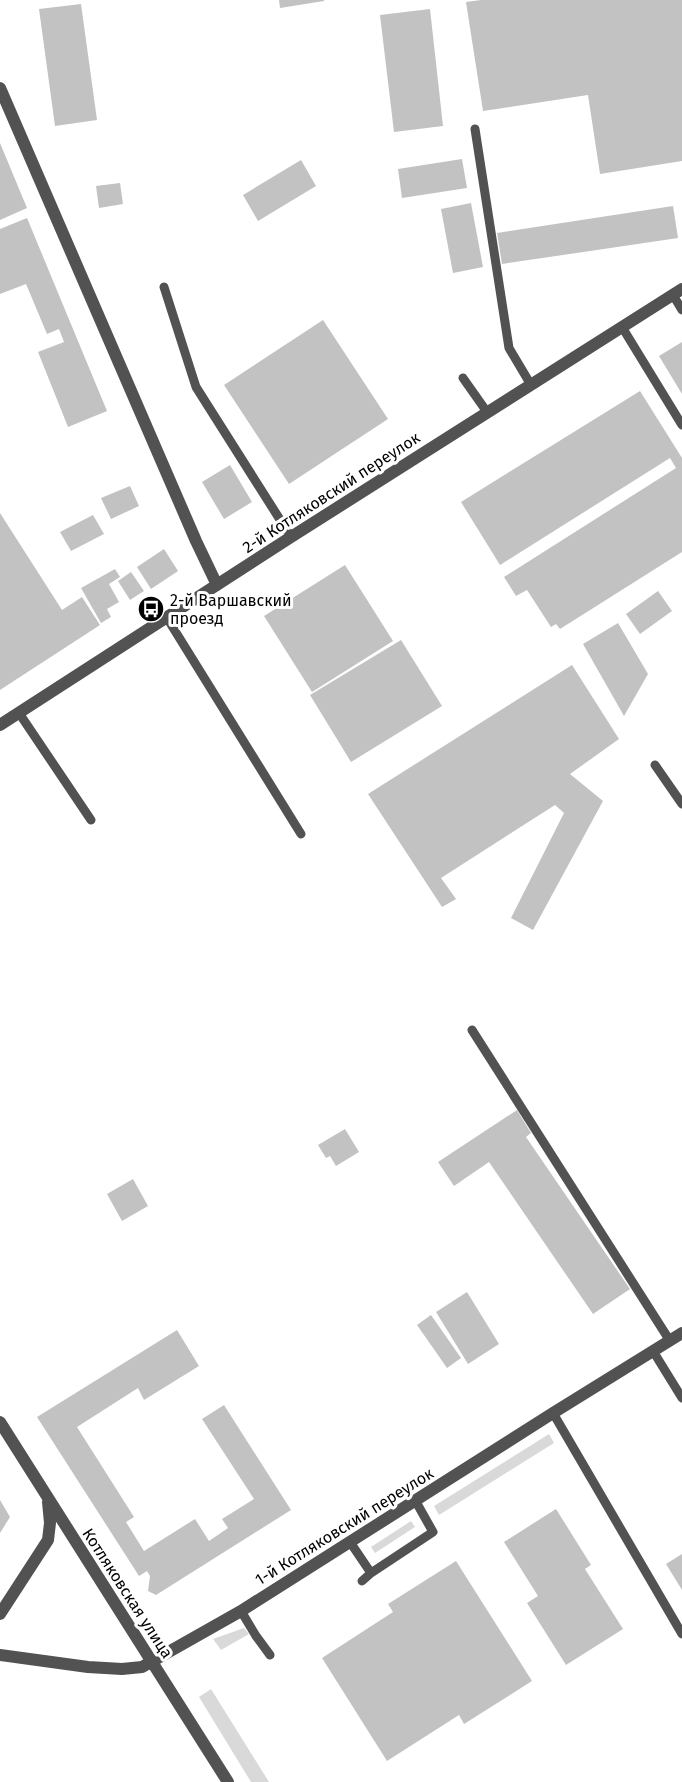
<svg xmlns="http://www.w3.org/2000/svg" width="682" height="1782" font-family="'Fira Sans',sans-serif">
<rect width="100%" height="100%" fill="#fff"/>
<path fill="#d9d9d9" d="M549,1434l5,9 -115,72 -5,-9z
M411,1521l4,6 -40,26 -4,-6z
M244,1628l5,6 -28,16 -8,-11z
M211,1689l58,93h-18l-52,-85z"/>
<path fill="#c2c2c2" d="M279,0h45v1l-44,7z
M481,0h201v161l-82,13 -12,-79 -105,16 -17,-109z
M81,4l16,116 -42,6 -16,-117z
M430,9l13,117 -49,6 -14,-117z
M0,143l27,65 -27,12z
M462,159l5,29 -65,10 -4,-29z
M301,160l15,26 -58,35 -15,-26z
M120,183l3,21 -24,4 -3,-22z
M471,203l12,64 -30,6 -12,-64z
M673,206l5,32 -176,26 -5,-31z
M27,218l80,193 -39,16 -30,-75 26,-10 -5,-13 -12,5 -21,-50 -26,10v-65z
M323,320l65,99 -99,65 -65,-99z
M682,342v52l-23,-38z
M640,391l42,67v94l-122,77 -4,-5 -5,3 -24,-37 -11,6 -12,-19 172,-109 -6,-10 -170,107 -39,-63z
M230,465l22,37 -28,17 -22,-37z
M130,486l9,20 -28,13 -10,-21z
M0,513l62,97 20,-13 18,28 -100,65z
M93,515l11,19 -33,17 -11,-19z
M164,549l14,22 -27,18 -14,-22z
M345,565l48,76 -81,51 -48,-76z
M115,569l5,8 -11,7 10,18 -12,7 4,8 -10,6 -20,-35z
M131,572l13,19 -14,9 -12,-19z
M658,591l14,20 -32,23 -14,-20z
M618,623l30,51 -24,42 -41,-72z
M401,640l41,66 -91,56 -41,-67z
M572,665l47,74 -49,35 33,27 -70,129 -22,-12 53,-105 -9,-8 -114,73 15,21 -14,8 -74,-113z
M517,1110l14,23 -5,4 104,152 -37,25 -104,-152 -35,24 -16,-24z
M345,1129l14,23 -23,14 -6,-10 -4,2 -8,-13z
M133,1179l15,27 -26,15 -15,-27z
M467,1292l32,52 -31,20 -32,-52z
M431,1315l30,43 -14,10 -30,-43z
M177,1330l22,36 -55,34 -6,-12 -61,39 57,90 -8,5 18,29 51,-32 14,22 19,-13 -6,-9 32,-20 -52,-80 22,-14 67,105 -135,85 -8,-4 2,-15 -3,-5 -8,5 -102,-159z
M0,1500l10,17 -10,16z
M556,1509l35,56 -6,4 38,60 -57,36 -39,-62 11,-7 -34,-54z
M682,1554v36l-16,-26z
M456,1561l76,120 -68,43 -5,-9 -72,46 -65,-103 71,-46 -5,-8z"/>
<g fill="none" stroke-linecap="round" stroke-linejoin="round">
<path stroke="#525252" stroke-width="9" d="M475,129l34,219 22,37
M164,287l32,100 95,150
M673,295l9,15
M622,327l60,98
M463,378l24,34
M167,618l134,216
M19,713l72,107
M655,765l27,39
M472,1030l198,311
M653,1351l29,47
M553,1413l129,221
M350,1542l21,31 62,-41 -18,-32
M362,1581l9,-8
M241,1611l15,25 14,19"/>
<path stroke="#525252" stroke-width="12" d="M0,88l196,453 21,44
M0,725l291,-188 391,-248"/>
<path stroke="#525252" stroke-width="12" d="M0,1422l228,360
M0,1614l48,-74 2,-17 -2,-21
M0,1655l88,12 34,2 20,-2 99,-56 312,-198 129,-80"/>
</g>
<defs>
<symbol id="bus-disc" viewBox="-11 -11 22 22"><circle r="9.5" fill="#000" stroke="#fff"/><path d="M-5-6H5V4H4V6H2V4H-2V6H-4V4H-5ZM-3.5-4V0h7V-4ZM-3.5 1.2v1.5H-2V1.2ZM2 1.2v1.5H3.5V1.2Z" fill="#fff"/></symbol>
</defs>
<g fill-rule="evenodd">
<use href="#bus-disc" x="136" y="594" width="30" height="30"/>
</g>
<g text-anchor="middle" stroke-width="6" stroke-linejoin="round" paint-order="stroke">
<g font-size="16" fill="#000" stroke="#fff">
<text transform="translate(331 492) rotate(-33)" y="6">2-й Котляковский переулок</text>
<text transform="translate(344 1526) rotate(-32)" y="6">1-й Котляковский переулок</text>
<text transform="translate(128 1593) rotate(57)" y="6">Котляковская улица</text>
</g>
<g font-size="16" fill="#000" stroke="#fff" text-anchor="start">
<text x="170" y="606">2-й Варшавский<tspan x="170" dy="18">проезд</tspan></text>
</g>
</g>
</svg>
